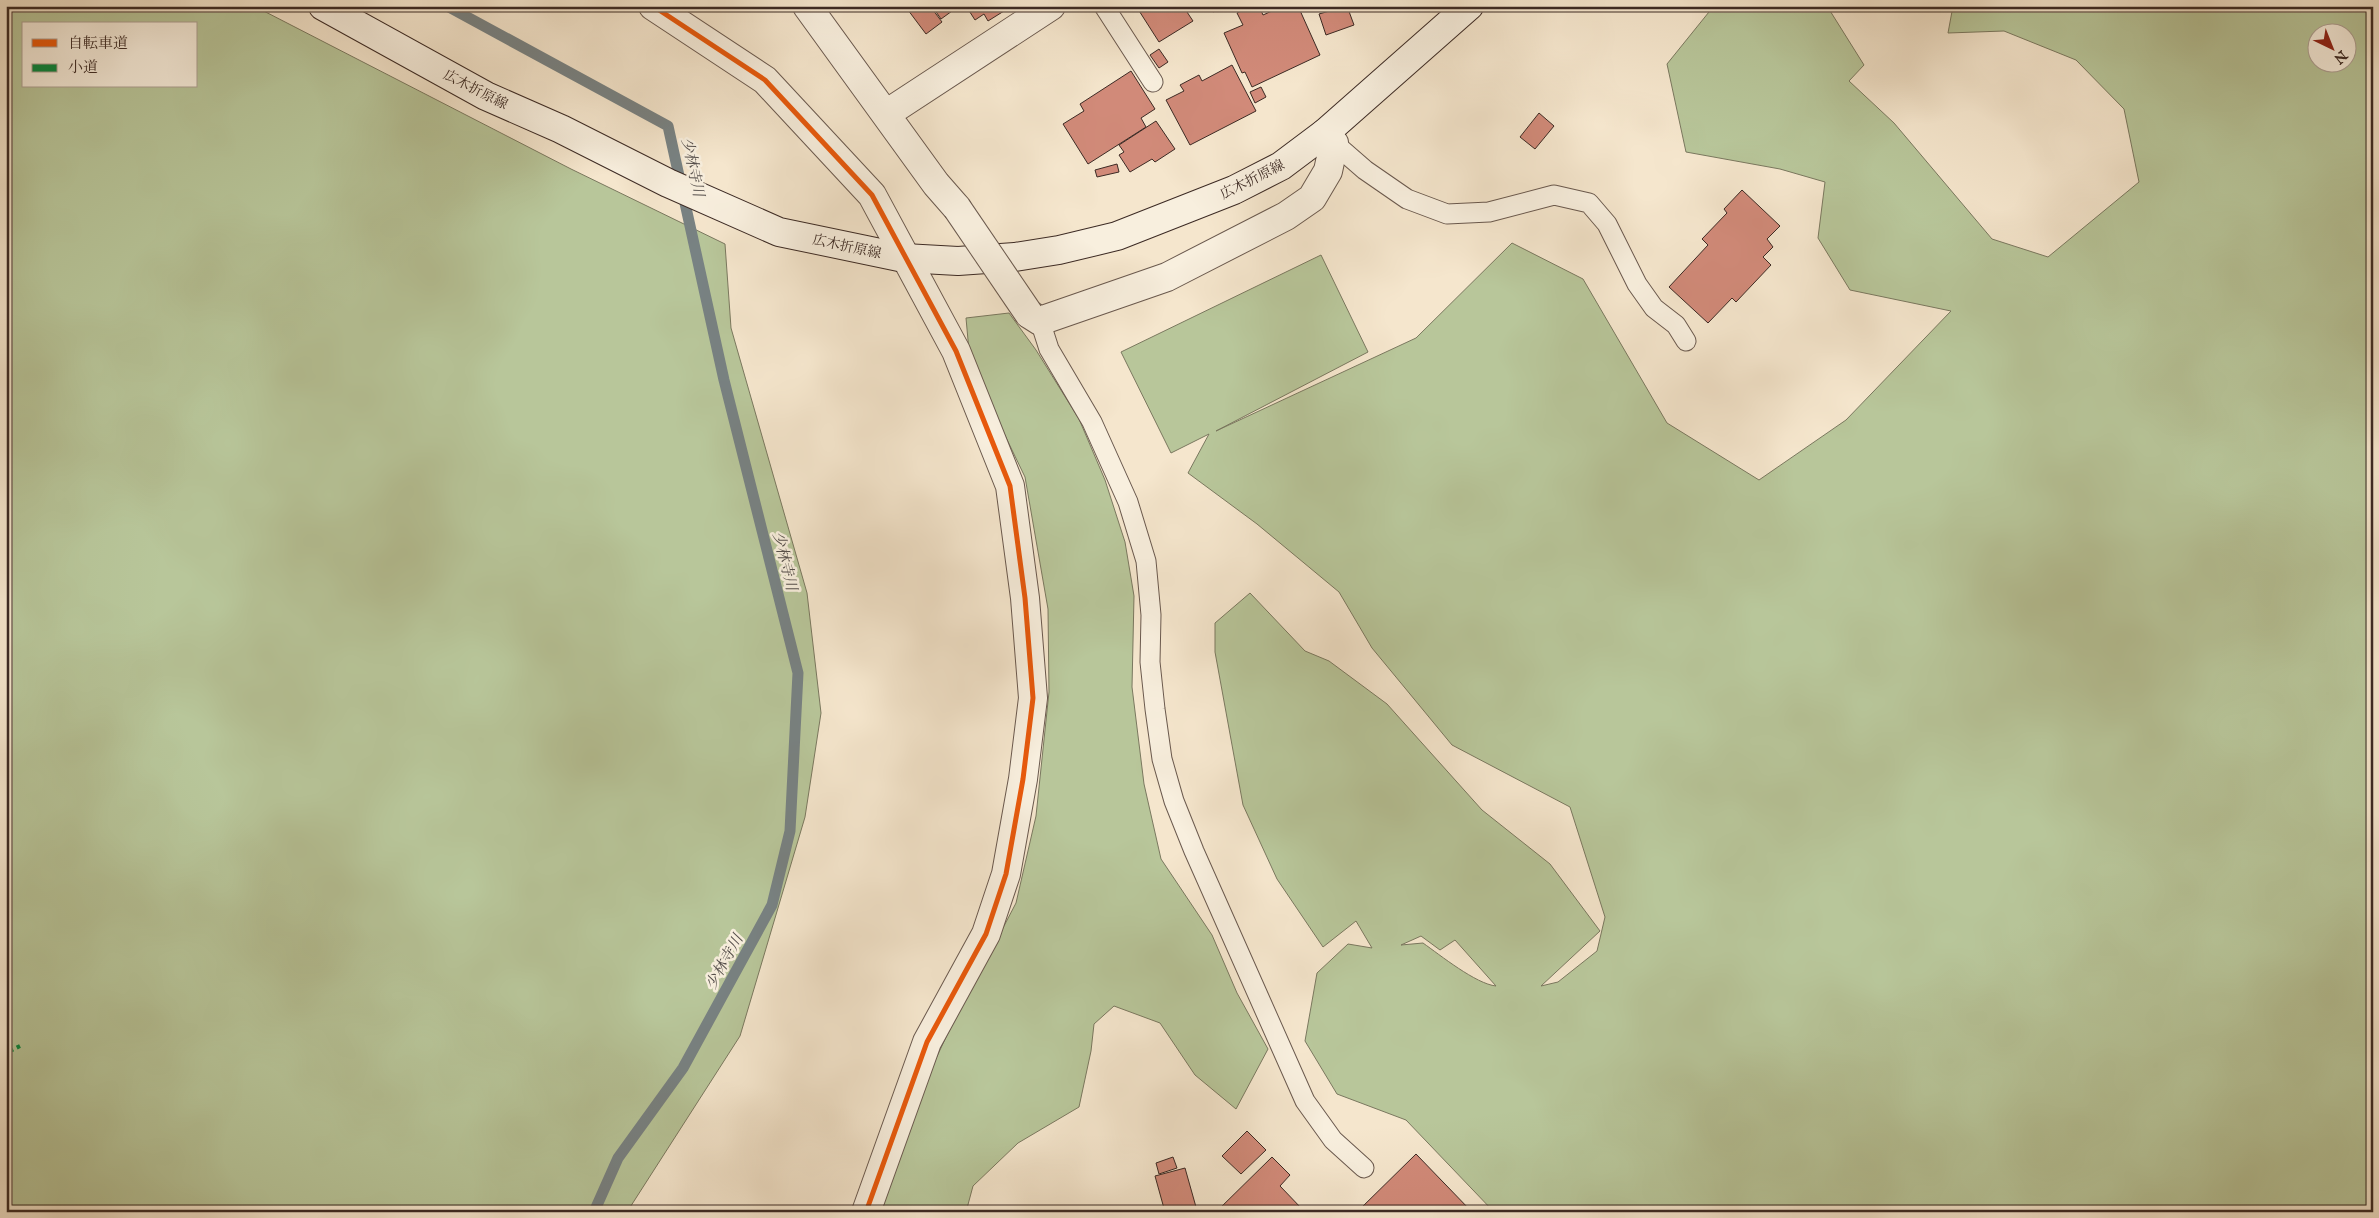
<svg xmlns="http://www.w3.org/2000/svg" width="2379" height="1218" font-family="'IM FELL English','Noto Serif JP',serif">
<rect width="100%" height="100%" fill="#f5e6cd"/>
<filter id="stains"><feTurbulence type="fractalNoise" baseFrequency=".004" numOctaves="4"/><feColorMatrix values="0 0 0 0 .2 0 0 0 0 .09 0 0 0 0 .02 0 0 0 .5 -.17"/></filter>
<radialGradient id="worn" r=".72"><stop offset=".6" stop-color="#630" stop-opacity="0"/><stop offset="1" stop-color="#630" stop-opacity=".3"/></radialGradient>
<path fill="#b8c69a" stroke="#7a785f" fill-rule="evenodd" d="M6,6h248l317,163 154,75 6,84 76,265 14,120 -16,104 -65,219 -113,176h-621zM24,24h172v62h-172z
M1727,6h100l37,59 -15,16 45,42 98,116 56,18 91,-75 -15,-73 -48,-49 -72,-29 -56,2 5,-27h420v1206h-879l-88,-92 -69,-26 -32,-53 12,-68 31,-29 24,4 -16,-27 -33,26 -46,-68 -34,-74 -28,-153v-29l35,-30 55,58 24,10 58,43 95,106 68,54 50,67 -59,55 17,-4 39,-31 8,-34 -35,-110 -118,-62 -80,-97 -33,-56 -82,-68 -69,-51 21,-39 -38,19 -50,-101 200,-97 47,97 -152,79 200,-93 96,-95 71,36 84,144 92,57 87,-60 105,-109 -101,-21 -32,-52 7,-56 -45,-13 -94,-17 -19,-88 46,-57zM2316,32h30v30h-30zM1421,936l19,14 15,-10 41,46c-20,-2 -56,-31 -73,-43l-22,2z
M1009,313l27,37 43,69 26,61 20,62 9,54 -2,91 12,97 17,75 51,76 25,58 31,56 -32,60 -41,-34 -35,-52 -46,-17 -20,18 -3,27 -12,56 -61,36 -45,43 -7,26h-90l25,-79 46,-98 69,-132 20,-87 13,-124 -1,-83 -23,-132 -27,-56 -29,-70 -3,-33z"/>
<g fill="none" stroke-linecap="round" stroke-linejoin="round">
<path stroke="#788283" stroke-width="11" d="M447,6l221,120 56,254 74,293 -8,158 -18,74 -89,163 -65,90 -24,54"/>
</g>
<path fill="#d18a79" stroke="#3c2a24" d="M905,6h25l12,16 -16,12z
M932,6h27l-18,13z
M966,6h46l-24,15 -4,-7 -9,6z
M1136,6h60l-9,6 6,9 -34,21z
M1210,6h13l-10,6z
M1251,6h8l4,9 20,-9h15l22,49 -68,32 -7,-15 -3,1 -18,-40 19,-8 -6,-12z
M1347,6l7,19 -28,10 -7,-21z
M1159,49l9,13 -9,6 -9,-13z
M1232,65l24,46 -66,34 -24,-45 18,-9 -4,-6 19,-10 3,6z
M1131,71l24,38 -14,9 5,9 -58,37 -25,-40 21,-13 -4,-7z
M1261,87l5,10 -11,6 -5,-11z
M1539,113l15,13 -19,23 -15,-12z
M1156,121l19,28 -20,13 -3,-3 -22,13 -11,-17 5,-3 -5,-7z
M1117,164l2,8 -22,5 -2,-7z
M1742,190l38,36 -13,13 6,8 -10,10 8,8 -35,37 -4,-4 -24,25 -39,-36 39,-42 -6,-6 25,-26 -3,-4z
M1247,1131l19,19 -25,24 -19,-18z
M1416,1154l56,58h-115z
M1173,1157l4,11 -18,6 -3,-11z
M1272,1157l18,18 -10,11 23,24 -2,2h-85z
M1185,1168l11,39 -15,5h-16l-10,-36z"/>
<g fill="none" stroke-linecap="round" stroke-linejoin="round">
<defs>
<path id="service" d="M1104,6l49,76
M1334,143l31,27 42,29 40,15 42,-2 65,-17 35,8 18,21 30,60 17,24 22,17 10,16
M1040,321l9,28 43,73 36,80 18,59 5,54 -1,47 5,47 7,50 12,42 20,50 111,250 28,39 31,28"/>
<path id="minor" d="M653,6l112,74 107,115 84,156 54,135 15,112 8,100 -10,81 -17,95 -20,60 -59,108 -61,170
M807,6l129,178 21,24
M886,114l165,-108
M1029,314l11,7 127,-44 119,-61 26,-18 16,-27 6,-28 -9,-10"/>
<path id="secondary" d="M323,6l163,90 75,33 107,54 111,49 125,26 54,3 57,-4 44,-7 58,-14 117,-46 47,-24 44,-33 144,-127"/>
</defs>
<use href="#service" stroke="#6a594e" stroke-width="21"/>
<use href="#minor" stroke="#6a594e" stroke-width="30"/>
<use href="#secondary" stroke="#3c2a24" stroke-width="30"/>
<use href="#service" stroke="#f8efde" stroke-width="19"/>
<use href="#minor" stroke="#f8efde" stroke-width="28"/>
<use href="#secondary" stroke="#f8efde" stroke-width="28"/>
<defs>
<path id="minor-bridge" d="M957,208l72,106"/>
</defs>
<use href="#minor-bridge" stroke="#6a594e" stroke-width="30" stroke-linecap="butt"/>
<use href="#minor-bridge" stroke="#f8efde" stroke-width="28"/>
<path stroke="#00873e" stroke-width="4" stroke-dasharray="8 4" stroke-linecap="butt" d="M6,1053l14,-7"/>
<defs>
<path id="cycleway" d="M653,6l112,74 107,115 84,156 54,135 15,112 8,100 -10,81 -17,95 -20,60 -59,108 -61,170"/>
</defs>
<use href="#cycleway" stroke="#f8efde" stroke-width="8"/>
<use href="#cycleway" stroke="#e8590c" stroke-width="5"/>
</g>
<g text-anchor="middle" stroke-width="5" stroke-linejoin="round" paint-order="stroke">
<g font-size="14" fill="#3c2a24" stroke="#f8efde">
<text transform="translate(476 89) rotate(27)" y="5">広木折原線</text>
<text transform="translate(1252 179) rotate(-27)" y="5">広木折原線</text>
<text transform="translate(847 246) rotate(12)" y="5">広木折原線</text>
</g>
<g font-size="15" font-style="italic" fill="#554f4c" stroke="#f8efde">
<text transform="translate(693 167) rotate(78)" y="5">少林寺川</text>
<text transform="translate(785 561) rotate(76)" y="5">少林寺川</text>
<text transform="translate(724 962) rotate(-61)" y="5">少林寺川</text>
</g>
</g>
<rect width="2379" height="1218" fill="none" stroke="#f5e6cd" stroke-width="25"/>
<rect x="8" y="8" width="2364" height="1203" fill="none" stroke="#3c2a24" stroke-width="2.5"/>
<rect x="12" y="12" width="2354" height="1193" fill="none" stroke="#3c2a24"/>
<rect x="22" y="22" width="175" height="65" fill="#f8efde" stroke="#ada094"/>
<rect x="32" y="39" width="25" height="8" fill="#e8590c" stroke="#ada094"/>
<text x="68" y="48" font-size="15" fill="#3c2a24">自転車道</text>
<rect x="32" y="64" width="25" height="8" fill="#00873e" stroke="#ada094"/>
<text x="68" y="72" font-size="15" fill="#3c2a24">小道</text>
<g transform="translate(2332 48) rotate(137)"><circle r="24" fill="#f8efde" stroke="#ada094"/>
<path d="M0-4L9 19L0 12L-9 19Z" fill="#8f2418"/>
<text y="-8" font-size="14" font-weight="bold" text-anchor="middle" fill="#3c2a24">N</text>
</g>
<rect width="100%" height="100%" filter="url(#stains)"/>
<rect width="100%" height="100%" fill="url(#worn)"/>
</svg>
